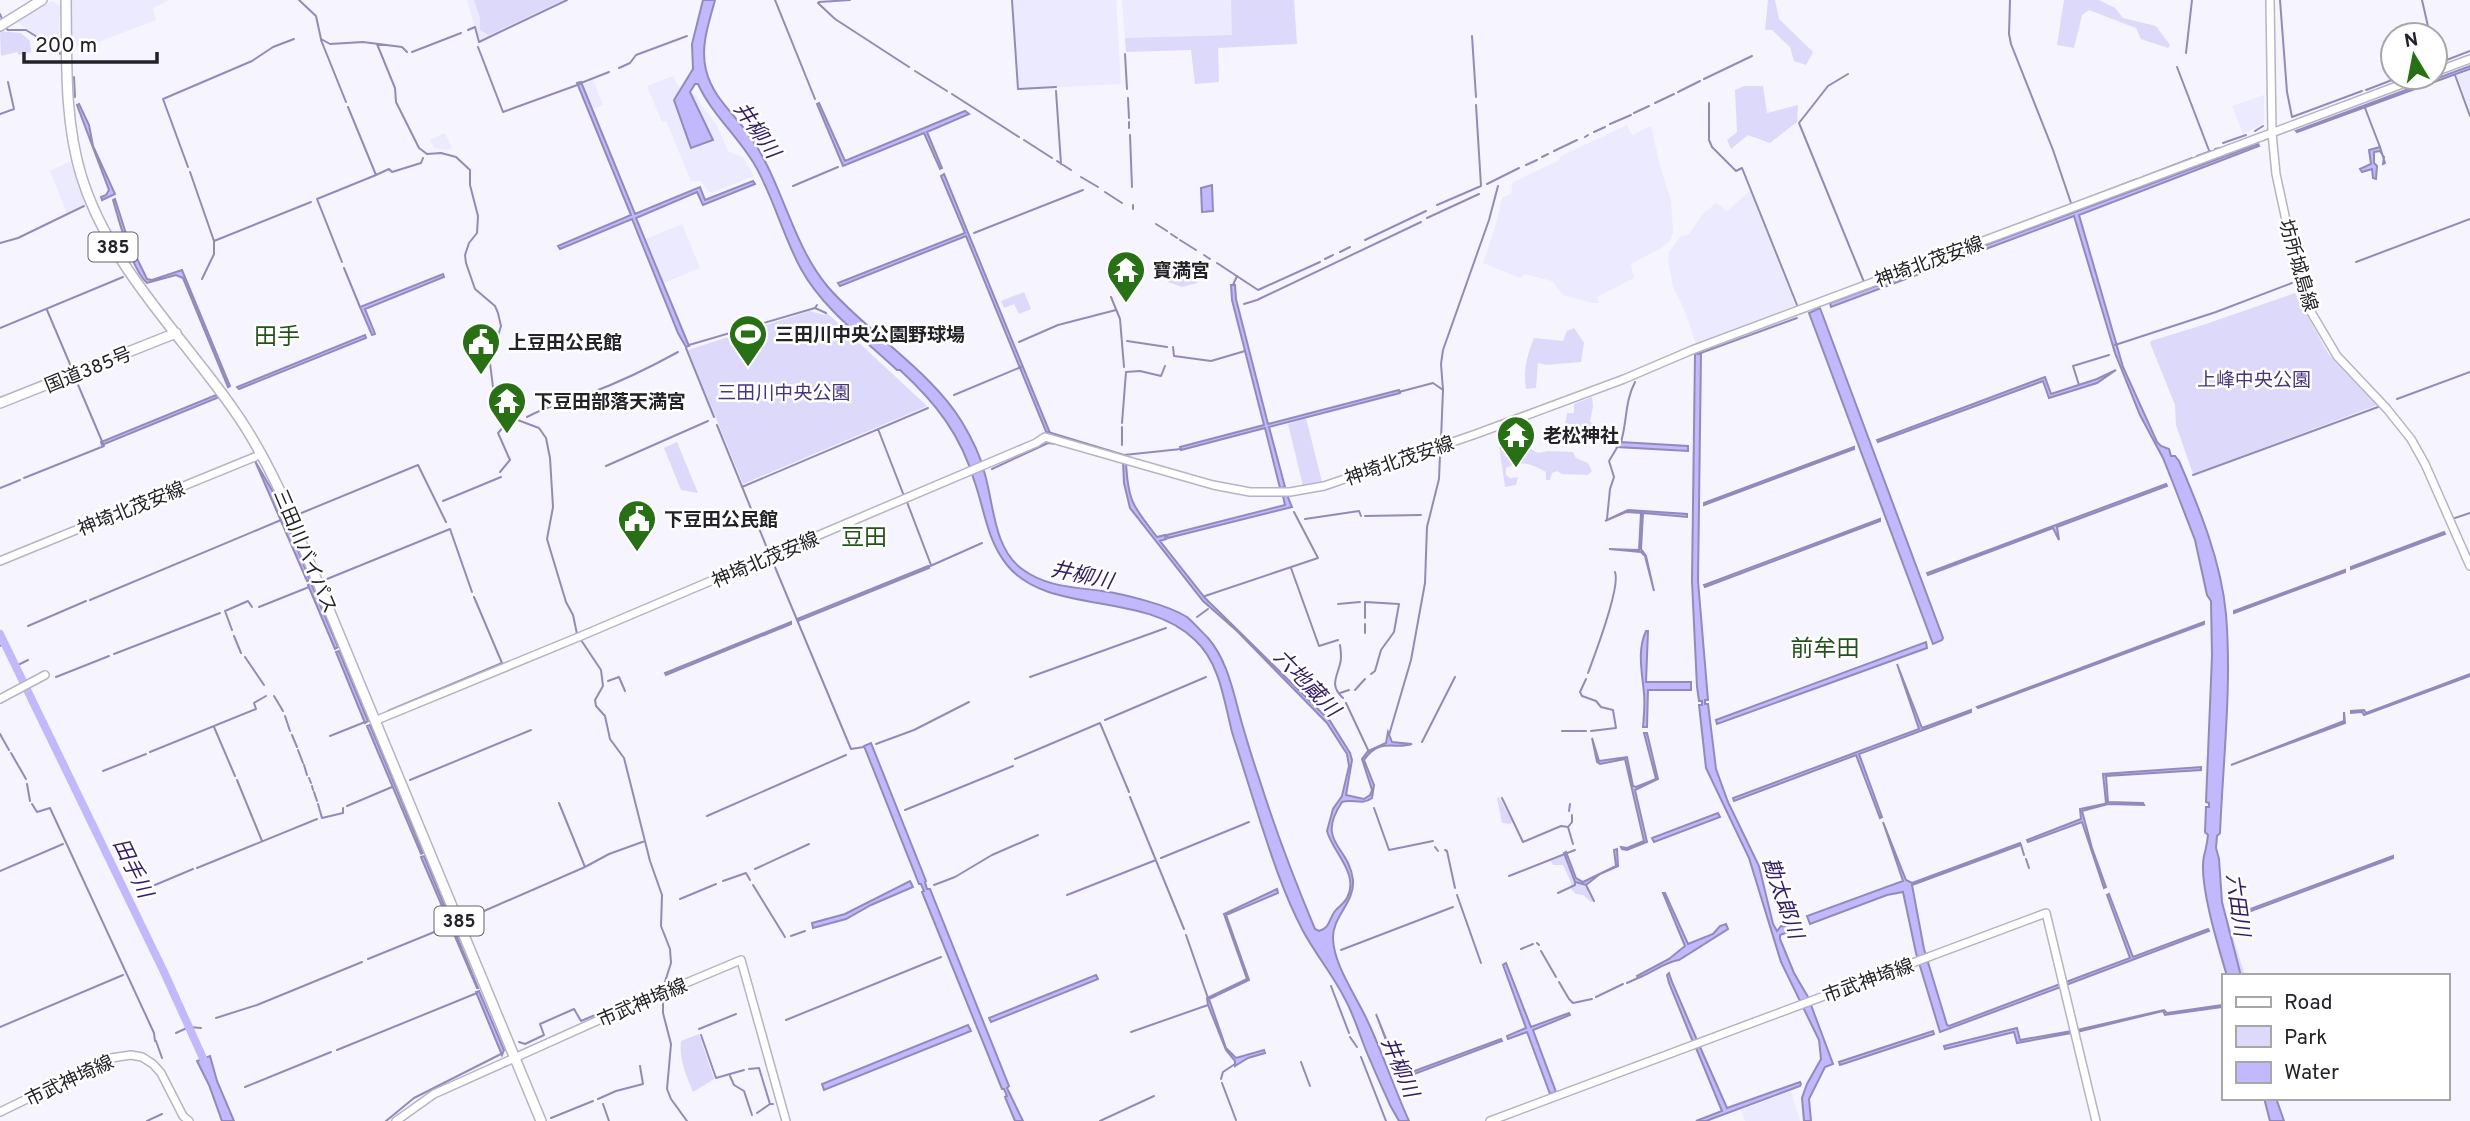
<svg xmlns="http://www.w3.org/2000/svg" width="2470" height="1121" font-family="Overpass,'Noto Sans JP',sans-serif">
<rect width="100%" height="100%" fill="#f5f4ff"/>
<path fill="#eceafe" d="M71,0h99l-17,8 3,12 -76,29 -9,-8z
M467,0h99l-87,41z
M1013,0h103l5,84 -103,5z
M1122,0h109l2,35 -108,3z
M52,1l8,5 -1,31 -17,3 -25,-18z
M2470,70v41l-13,-36z
M673,76l5,10 19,10 5,10 15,19 11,26 16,7 10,18 -42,17 -4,-2 -7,-10h-10l-25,-60 -4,1 -15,-36z
M593,80l10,25 -11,4 -9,-24z
M2264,95v28l-21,11 -11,-28z
M1627,125l5,10 19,-9 9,40 11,34 2,32 -3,9 -9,7 -30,16 3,14 -37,19 2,6h-6l-30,-8 -11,-14 -27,-7 -5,4 -37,-15 12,-35 7,-30 9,-4 2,-12 45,-21 3,-5z
M445,133l7,15 -5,2 -13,-2 -4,-8z
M71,161l14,42 -18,10 -17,-42z
M1750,191l46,116 -100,37 -12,-35 -11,-22 -5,-28 1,-7 11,-15 9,-3 13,-19 14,-12 11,8z
M682,224l18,44 -36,15 -18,-44z
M1791,1091l9,30h-55l-4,-11z"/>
<path fill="#ddd9fb" d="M474,0h89l-74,35 -9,-5v-12z
M1231,0h63l3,44 -79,4 1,34 -24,2 -4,-34 -65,2 -1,-14 107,-3z
M1768,0h7l4,19 34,33 -7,13 -12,-4 -4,-14 -18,-17h-7z
M2064,0h35l16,8 8,10 33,8 14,19 -2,3 -27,-9 -5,-11 -47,-18 -7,5 -8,33 -17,-3z
M0,31l21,2 9,8 1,11 -12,3 -2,-3 -16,4z
M1744,86h19l4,27 31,-8 -1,17 -27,21 -22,-8 -17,14 -4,-9 10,-8 -2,-42z
M1173,263l16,3 11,10 -3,7 -15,4 -14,-5v-14z
M1024,292l7,17 -12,5 -5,-10 -10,4 -3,-7z
M2295,293l34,62 48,50 -184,69 -17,-49 -1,-20 -25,-62 1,-2 55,-17z
M810,311l14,4 3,-2 100,93 -184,78 -55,-134z
M1574,328l10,15 -3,19 -35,3 -8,-2 -2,25 -10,1c-3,-19 1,-33 8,-51l29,3 4,-10z
M1592,397l1,9 -3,16 24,11 -4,9 -18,-9 -6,13 -12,-2 -2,-10 -8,-2 3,-19h7v-9z
M1306,418l16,64 -19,4 -15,-62z
M1508,440l11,2 19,11 10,-2 25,1 3,6 12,5 4,8 -4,4 -26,-1 -5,-3 -5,2 -2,7h-4v-8c-13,-7 -25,-13 -40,-4v7l4,3 8,-1 -2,8 -11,2 -6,-41z
M677,442l21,51 -17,-3 -17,-42z
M1499,797l13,24 -1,3 -9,-1 -5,-25z
M1565,855l10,27 11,3 8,16 -3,1 -8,-7 -7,-1 -5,-5v-6l-8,-18h-10l-2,-4z
M2222,902l23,74h-4z
M699,1034l15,45 -21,13c-7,-17 -14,-32 -12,-51z"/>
<path fill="#c1b8fd" stroke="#918bbd" stroke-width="2" d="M703,0h12c-6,23 -15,46 -9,70 7,29 30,45 46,69 31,46 40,105 76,148 39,45 104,85 134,135 9,15 18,33 22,49 10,32 9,77 38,98 24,18 52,18 80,22 22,3 66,14 85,26 7,6 15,15 21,21 21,24 26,59 35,89 5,17 10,34 16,51 16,51 35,101 56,151l4,2c11,-3 10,-12 16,-20 4,-5 9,-7 12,-13 13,-24 -14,-45 -20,-67l6,-22 9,-13 7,-30 -2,-12 -20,-31 -90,-92 -34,-30 -73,-93 -6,-25 -1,-21h3c2,40 7,44 31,75l8,-2 1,4 -6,2 45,57 125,123 20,32 2,7 -6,35 18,4 6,-4 2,-5 -10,-31 6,-8 18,-8 2,-11 4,10 20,2c-18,6 -32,-7 -48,16l10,25 -2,13c-10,8 -19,0 -30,4 -27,41 7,43 11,78 2,23 -21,36 -20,59 1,27 24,58 35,83 15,32 26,66 41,99h-10l-9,-16c-6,-14 -13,-28 -19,-43 -10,-21 -15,-43 -26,-63 -12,-24 -29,-44 -42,-68 -20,-38 -34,-82 -47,-123 -8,-26 -16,-51 -24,-76 -8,-31 -12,-69 -37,-92 -51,-50 -147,-24 -188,-75 -20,-25 -22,-53 -32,-82 -14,-48 -39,-80 -75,-113h-3c-33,-31 -74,-61 -96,-101 -18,-33 -27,-70 -45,-102 -17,-30 -44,-52 -58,-83h-3l-5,8 23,48 -22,8 -17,-48 19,-31 -1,-25z
M2470,66v3l-173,63 -1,-1z
M581,82l54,132 65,-27 5,13 48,-19 2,3 -52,21 -6,-13 -61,26 53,128 -3,1 -8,-14 -46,-114 -72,30 -2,-3 73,-31 -54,-132z
M819,103l26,58 120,-50 4,3 -42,18 15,36 -2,1 -16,-36 -81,33 -26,-62z
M79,104l10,21 4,21 22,48 -13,6 -1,-3 5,-2 3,-5 -32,-85z
M2258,144l1,2 -180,69 44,152 34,75 4,4 8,3 2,7h4l4,5c21,49 42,100 47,153 6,72 -3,147 -6,219l-3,3 -1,12 3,11 3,43 19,74h-14c-8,-27 -29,-94 -23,-120 2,-7 3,-13 4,-21l-3,-3 1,-25h3v-4l-3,-1 6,-146 -1,-55 -4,-6 -12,-55 -22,-57 -10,-25 -23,-43 -25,-62 -41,-137 -243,91 -1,-4z
M2380,147l5,16 -2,1 1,-7 -4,-6 -6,1v11l3,3 -1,13 -3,-1 -1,-9 -10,3 -2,-3 11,-5 -2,-14z
M944,174l106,259 -3,1 -81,-198 -126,50 -2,-3 127,-50 -24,-57z
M1212,185l1,26 -11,1 -1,-24z
M115,199l13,41 19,39 5,1 30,-10 48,116 -2,1 -45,-109 -7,-3 -29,8c-15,-13 -28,-62 -34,-83z
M443,274l1,3 -79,32 10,25 -3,1 -12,-28z
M1231,285h4l1,14 32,125 131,-34 1,3 -131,34 16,60 -5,1 -15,-60 -84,22 -1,-3 84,-22 -32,-125z
M1820,308l123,330 -1,2 -9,4 -124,-331z
M365,335l1,3 -127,51 -2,-2z
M1701,353l-3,228 10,119h-3v4h3l8,65 12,33 31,64 14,58 4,7 4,-5 16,1v2l-17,6v4l14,34 14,24 25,67 -8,3 -16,32 2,22h-7l-2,-23 5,-14 14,-25 -2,-19 -38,-78 -32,-104 -43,-90 -7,-63h3v-4h-3l-2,-14 -5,-106 3,-227z
M2116,370l-19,13 -48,15 -6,-17 -165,61 -1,-2 168,-63 6,17 46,-15z
M216,395l1,3 -115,47 -1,-3z
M1620,442l68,4v5l-71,-4z
M1854,447v2l-150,56v-2z
M255,461l21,36 34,83 -3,1z
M2166,484l1,2 -110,41 2,13 -6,-12 -125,47 -1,-2z
M1287,495l5,12 -124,31 -1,-3 118,-30 -2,-9z
M1628,510l59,4v3l-44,-4 -2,36 5,7 8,35 -9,-35 -4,-4 -32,-3 30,1 2,-37 -15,-1 -21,9z
M1880,519v2l-175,66 -1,-2z
M2444,532l1,2 -94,35v-2z
M928,566l1,2 -131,53 -1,-2z
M2345,570v2l-111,41v-2z
M311,583l27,64 -3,2 -27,-64z
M791,622v2l-125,51 -1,-2z
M2204,622v2l-226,84 -1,-1z
M1646,631h2l-2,51h45v8h-43l-1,37h-4c1,-11 2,-23 1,-34 -2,-21 -7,-43 2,-62z
M1926,642l1,6 -210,76 -1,-4z
M339,651l29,70 -3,2 -29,-71z
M1897,664l25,64 49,-18v2l-112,42 23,63 -2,1 -24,-63 -122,46 -1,-3 186,-69z
M2470,674v2l-106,39 -2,-3 -11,1v-2l13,-1 2,3z
M2344,712l1,11 -114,42 113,-44z
M370,725l53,128 -2,1 -54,-128z
M1644,733h3l11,46 -23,11 12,52 -20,8 -5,-1 -1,-2 6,1 17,-7 -19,-82 -25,5 -3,-2 -5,-24 7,23 28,-4 6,29 3,1 20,-8z
M871,743l55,138 -1,1 2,7h3l79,197 -2,2 16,33h-8l-10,-24 2,-1 -3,-7h-2l-80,-197 2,-1 -3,-7h-2l-55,-138z
M2201,767v3l-95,6 2,26 35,1 1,2 -36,-1 -26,7 10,37 14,39 -2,1 -22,-66 -54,20 -1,-2 54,-21 -1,-10 24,-5 2,-1 -3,-29z
M1718,813l2,4 -66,25 -2,-4z
M1883,822l23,58 6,3 108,-40 1,2 -109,40 12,64 23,76 2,1 111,-42 1,3 -121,45 -24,-79 -13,-61 -16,3 -77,29 -3,-8 96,-35z
M1617,849l1,17 -18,8 -14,11 -11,-3 -11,-29 2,-1 10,26 7,4 33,-16 -2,-16z
M424,856l54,132h-1l-56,-131z
M2393,856v2l-158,59 -1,-2z
M910,881l3,6 -42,18 -25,14 -33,9 -1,-5 33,-9z
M1277,889l1,4 -52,22 23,65 -40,19 17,49 10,10 28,-8 1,3 -17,5 -13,8v-5l-9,-11 -18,-45 -1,-7 40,-19 -23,-65z
M1663,893h2l23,51 25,-10 7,-8 6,-2 2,5 -49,31c-14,2 -26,12 -41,18l-1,-2 32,-17 16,-13z
M2109,894l24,63 75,-28 1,2 -143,54v-3l64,-24 -23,-63z
M1506,963l25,64 38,-14 1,2 -37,15 23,62 -6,2 -23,-62 -19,7 -1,-3 19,-8 -23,-63z
M1669,973l3,9 25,58 -4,2 -24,-59 -2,-8z
M1096,975l2,4 -107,43 -2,-4z
M479,991l25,59 -2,5 -26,-63z
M2223,1005v2l-58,8 -2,-4 -86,21v-2l87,-20 3,3z
M1376,1014l25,62 100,-37 1,2 -101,38z
M968,1025l3,6 -147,59 -2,-6z
M2017,1028l3,12 52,-9v2l-55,10 -3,-11 -69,17 -1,-3z
M1933,1031l1,3 -94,31 -1,-3z
M1700,1047l27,61 73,-26 1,2 -1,2 -94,35h-10l26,-10 -26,-63z
M210,1056l7,25 17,40h-12l-13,-36 -12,-24z
M2264,1098h12l8,23h-14z"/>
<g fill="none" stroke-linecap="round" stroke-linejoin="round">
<path stroke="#918bbd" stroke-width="2" d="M299,0l17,16 5,23 9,5 33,-2 39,5 5,5
M775,0l40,99
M1012,0l6,89 38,-2
M2010,0l-1,34 2,10 42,106 18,53
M2280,0l7,92 5,25 70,-26
M2422,0l8,35
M819,2l31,-2
M818,3l17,16 74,48
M0,14l2,5
M6,28l2,2h18l16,10 15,-1 3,15
M468,30l7,-3 4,15 88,-42
M1472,36l4,61
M321,40l25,62
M377,44l18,44 1,14 23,46 8,6 14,-1 15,4 14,13v15l8,31 -1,17 -8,10 -4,12 1,8 9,26 20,17 3,7 3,13 -11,37 4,32 13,21 32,12 7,10 4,20 3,49 -6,32 19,63 7,13 4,19
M478,47l25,65 77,-28
M412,52l49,-19
M2186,53l6,-53
M2435,53l2,10
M1125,54l2,35
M2444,61l26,-10
M2177,67l33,86
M619,68l11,-5 6,-8 51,-19
M915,71l32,20
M1848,74l-20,12 -29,37 65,159
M2455,75l15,41
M74,77l1,20
M1704,79l48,-23
M581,83l28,-11
M2366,90l34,-13
M1056,91l5,73
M1678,92l22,-11
M952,94l67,43
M1128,98l1,20
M1655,103l19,-9
M1709,103v37l3,7 24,24 6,-3 55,137
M2365,108l15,39
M1634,113l15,-7
M0,114l14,-5 -6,-27
M1129,122v6
M1610,124l21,-9
M2255,131l8,-5
M1594,132l11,-5
M1130,135l2,52
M1585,137l3,-2
M1024,140l28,18
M2223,143l23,-8
M2215,149l5,-1
M1554,151l23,-11
M2197,156l14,-5
M1542,157l6,-3
M1057,161l14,9
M1526,165l11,-5
M188,167l-25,-68 89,-38 21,-14 21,-8
M190,172l24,69v13l-12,25
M376,175l13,-6 3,3 29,-9 2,-5
M1081,177l17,10
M2143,177l49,-19
M1487,184l32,-16
M793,186l45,-19
M1105,192l17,11
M2075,203l62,-24
M1133,205v4
M1437,205l44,-19 -5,-81
M1427,218l52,-24
M1156,224l11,7
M974,233l109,-43
M1171,234l6,4
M1180,240l16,10
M1365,240l61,-29
M214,241l97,-39
M0,243l18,-5 66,-32
M1340,252l10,-5
M1204,255l6,4
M1325,259l8,-4
M342,262l-25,-63 59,-24 -28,-68
M2356,262l114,-43
M1217,263l41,27 62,-28
M344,268l16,39
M1233,285l4,-9
M1111,297l9,22 4,48
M1244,304l13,-4 164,-78
M815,308l11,5
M47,310l25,59
M0,328l123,-51
M1127,341l40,6
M1019,342l39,-17 58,-15
M689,345l126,-37 2,-3
M2115,345l101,-33 76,-29
M1173,347l1,9 37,5 34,-10
M686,348l28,69
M1698,354l99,-36
M2079,385l-6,-19 36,-11
M1399,392l34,-9 10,7
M954,395l67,-28
M2397,399l73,-27
M527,417c20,-11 40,-15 61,-23 32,-12 61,-26 90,-42
M1122,423l4,-51 14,-1 21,5 4,-10
M717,425l52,128
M878,429l26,67
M1048,432l76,23 57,-6
M1441,439l2,-49 -2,-26 2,-14 46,-130 9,-34
M1621,442c6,-20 4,-41 14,-60
M1122,445v-18
M606,466l102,-45
M992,469l56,-26 8,1
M500,472l10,-12 -12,-27 12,-14
M2193,475l185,-68
M24,478l80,-32 -28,-66
M742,487l186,-79
M0,488l20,-8
M443,501l58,-24
M907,502l24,63
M299,514l119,-49 28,57
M1365,516l56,-1
M2455,518l15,-5
M1305,519l54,-8 2,5
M1607,519l3,-30 4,-12 -5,-16 9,-15
M772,560l79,189 13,-2
M928,567l54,-24
M1291,568l28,78 19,-6
M327,579l123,-50 22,63
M1205,596l113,-38 -24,-46
M90,600l191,-80
M1338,604l22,-2
M259,607l50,-20
M1197,617l11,-8
M1365,618v-16l34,2 -5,28 -13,18 -6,21 -4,3
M28,626l58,-25
M232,630l-7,-19 23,-10 4,6
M1365,633v-9
M234,636l7,17
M581,640l20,30 2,16 -8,14 1,6 9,10 5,23 14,19 26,103 12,34 -1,31 9,23 1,14 -8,25
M1340,645c1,7 2,13 0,19 -4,15 -10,22 3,34
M0,646l5,-3
M114,654l106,-41
M245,657l19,28
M16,666l12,-6
M1588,673c7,-19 33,-86 27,-101
M56,677l53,-21
M1030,677l136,-49
M1586,679l-6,13 2,4 14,5 5,6 12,3 3,18 -25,3
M608,681l11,-4 6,14
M1355,690l10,-11
M1340,693l9,-3
M274,696l9,15
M1346,703l23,49
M388,711l114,-48 -28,-66
M285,716l5,15
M1105,720l101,-43
M214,727l21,49
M1562,731h24
M0,734l9,16
M292,735l5,12
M1389,735l22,-75 14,-77 2,-56 12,-48 1,-24
M330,736l35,-14
M1422,742l33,-65
M876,744l38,-14 55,-28
M298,750l5,13
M150,752l106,-43 -2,-6 12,-7
M11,753l15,26
M1015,759l85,-36 29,69
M304,765l3,10
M103,771l43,-17
M309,778l2,5
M237,780l25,61
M410,780l121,-50
M27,784l3,17
M312,786l1,4
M314,792l3,9
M1130,797l54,132
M1502,798l21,44 38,-16 7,1
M559,803l26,64
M32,804l5,8 13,-4 104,225 1,8
M318,804l4,14 21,-5v-5
M347,806l45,-19
M1374,808l15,42 44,-9
M905,810l108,-44
M1569,811l1,-7
M1572,815v7l-4,5 5,17
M707,816l139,-61
M2021,845l3,10
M1435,847l3,4
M1445,850l2,1 8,37
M1161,858l88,-36
M2026,859l3,9
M197,868l120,-49
M755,869l54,-25
M0,871l63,-27
M1509,876l66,-26
M723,881l23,-8 4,7
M155,885l38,-16
M753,885l32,52
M934,885l21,-8 37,-22 46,-20
M1586,885l8,16
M1558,893l17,-8v-3
M1067,895l89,-35
M1457,895l24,68
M680,899l36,-15
M468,918l117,-51 24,-13 36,-13
M1186,935l22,63
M791,936l14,-5
M1537,943l2,2
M1521,949l12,-5
M1341,950l112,-43
M1541,951l15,26
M368,959l81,-33
M1559,982l10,17 4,4 19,-4
M1627,983l11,-5
M1331,986l18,47
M663,997v16l8,31 -4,45 4,10 16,22
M1596,997l27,-13
M618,1005l14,-5
M216,1018l41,-13 105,-43
M786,1020l155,-63
M0,1027l123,-52
M699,1029l37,-15
M1131,1032l77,-27
M176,1033l13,-6 12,1
M701,1035l15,43 28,-8
M1350,1037l7,10
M156,1041l6,17
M519,1042l6,2 19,-9 -4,-11 34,-15 7,12 33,-14
M337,1050l140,-57
M1361,1057l25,64
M1301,1062l9,24
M749,1069l10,-1 11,36h3
M730,1076l4,9 10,6 8,24
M1221,1079l2,-7 12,-8
M1222,1083l14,37
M245,1087l86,-35
M598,1099l18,-8 27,-7 -3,-18
M603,1104l6,17
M757,1113l13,-9
M551,1118l42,-17
M147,1121l15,-7
M386,1121l28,-23 87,-44
M1100,1121l54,-25"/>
<path stroke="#c1b8fd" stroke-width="8" d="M0,634l164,338 43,95"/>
<defs>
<path id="secondary" d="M2270,0l2,133 4,41 24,111 11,27 26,44 50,53 24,30 14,25 45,102
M2435,72l35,-13
M0,561l262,-107
M0,699l45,-24
M377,720l204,-84 455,-193 9,-6 168,48 37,7h40l34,-6 152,-52 148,-55 68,-29 729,-273
M0,1112l111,-54 20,-3 11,2 11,7 8,9 22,43 6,5
M396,1121l38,-27 185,-83 122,-51 45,161
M1490,1121l556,-208 50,208"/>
<path id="trunk" d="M66,0c1,59 -2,118 15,175 27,89 97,156 150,231 19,26 34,54 48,83l262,632
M0,26l42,-26
M0,403l176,-70"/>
</defs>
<use href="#secondary" stroke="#b6b4c5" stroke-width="10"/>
<use href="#trunk" stroke="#b6b4c5" stroke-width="12"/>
<use href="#secondary" stroke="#fff" stroke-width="7"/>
<use href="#trunk" stroke="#fff" stroke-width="9"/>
</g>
<defs>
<symbol id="temple-pin" viewBox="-11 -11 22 30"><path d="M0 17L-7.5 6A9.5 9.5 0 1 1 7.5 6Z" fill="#277114" stroke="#fff"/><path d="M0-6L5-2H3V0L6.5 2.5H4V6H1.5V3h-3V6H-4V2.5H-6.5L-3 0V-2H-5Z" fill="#fff"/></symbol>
<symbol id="stadium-pin" viewBox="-11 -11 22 30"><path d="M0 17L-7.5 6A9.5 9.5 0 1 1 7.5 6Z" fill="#277114" stroke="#fff"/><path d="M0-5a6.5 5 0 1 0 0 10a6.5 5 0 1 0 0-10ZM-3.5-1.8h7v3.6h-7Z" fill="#fff"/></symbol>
<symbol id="civic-pin" viewBox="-11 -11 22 30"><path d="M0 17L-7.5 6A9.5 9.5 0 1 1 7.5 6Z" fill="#277114" stroke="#fff"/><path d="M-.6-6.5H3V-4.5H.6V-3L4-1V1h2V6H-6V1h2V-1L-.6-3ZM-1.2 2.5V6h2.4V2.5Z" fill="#fff"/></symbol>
</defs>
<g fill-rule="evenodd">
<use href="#temple-pin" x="1104" y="248" width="44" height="60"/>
<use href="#stadium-pin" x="726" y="312" width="44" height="60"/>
<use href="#civic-pin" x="459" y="320" width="44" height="60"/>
<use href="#temple-pin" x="485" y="379" width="44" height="60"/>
<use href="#temple-pin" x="1494" y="413" width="44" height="60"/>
<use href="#civic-pin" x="615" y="497" width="44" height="60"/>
</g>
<g text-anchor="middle" stroke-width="5" stroke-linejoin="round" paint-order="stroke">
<g fill="#fff" stroke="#646468" stroke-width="2">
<rect x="88.5" y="232.5" width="49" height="29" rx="5"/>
<rect x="434.5" y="906.5" width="49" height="29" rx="5"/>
</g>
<g font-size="18" font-weight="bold" fill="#222228">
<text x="113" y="253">385</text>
<text x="459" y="927">385</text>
</g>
<g font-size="19" fill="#222228" stroke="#fff">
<text transform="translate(1929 261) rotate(-20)" y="7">神埼北茂安線</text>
<text transform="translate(2299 265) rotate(74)" y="7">坊所城島線</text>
<text transform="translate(88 369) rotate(-22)" y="7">国道385号</text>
<text transform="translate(1399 460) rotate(-19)" y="7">神埼北茂安線</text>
<text transform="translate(131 508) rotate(-22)" y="7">神埼北茂安線</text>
<text transform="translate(306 551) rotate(67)" y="7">三田川バイパス</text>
<text transform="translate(765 559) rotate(-23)" y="7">神埼北茂安線</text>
<text transform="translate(1868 980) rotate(-20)" y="7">市武神埼線</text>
<text transform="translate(642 1002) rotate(-23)" y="7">市武神埼線</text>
<text transform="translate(69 1080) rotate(-25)" y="7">市武神埼線</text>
</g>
<g font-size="19" font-weight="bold" fill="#222228" stroke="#fff" text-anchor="start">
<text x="1153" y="277">寶満宮</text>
<text x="775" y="341">三田川中央公園野球場</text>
<text x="508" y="349">上豆田公民館</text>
<text x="534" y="408">下豆田部落天満宮</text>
<text x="1543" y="442">老松神社</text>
<text x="664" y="526">下豆田公民館</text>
</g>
<g font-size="19" fill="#463382" stroke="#fff">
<text x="2254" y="386">上峰中央公園</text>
<text x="784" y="399">三田川中央公園</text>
</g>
<g font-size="21" font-style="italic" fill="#331c6a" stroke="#fff">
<text transform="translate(757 130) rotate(55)" y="7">井柳川</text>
<text transform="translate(1082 575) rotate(12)" y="7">井柳川</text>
<text transform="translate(1307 683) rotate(46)" y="7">六地蔵川</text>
<text transform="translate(133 868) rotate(64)" y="7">田手川</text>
<text transform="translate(1783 898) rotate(71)" y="7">勘太郎川</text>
<text transform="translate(2238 905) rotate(82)" y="7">六田川</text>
<text transform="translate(1400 1067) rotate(67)" y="7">井柳川</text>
</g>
<g font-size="23" fill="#24521a" stroke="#fff">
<text x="277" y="344">田手</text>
<text x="864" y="545">豆田</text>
<text x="1825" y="656">前牟田</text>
</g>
</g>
<rect x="2222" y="974" width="228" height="126" fill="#ffffff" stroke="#a7a7a9" stroke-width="2"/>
<rect x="2236" y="997" width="35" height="10" fill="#ffffff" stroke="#a7a7a9" stroke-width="2"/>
<text x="2284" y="1009" font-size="21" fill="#222228">Road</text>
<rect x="2236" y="1026" width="35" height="21" fill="#ddd9fb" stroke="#a7a7a9" stroke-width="2"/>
<text x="2284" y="1044" font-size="21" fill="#222228">Park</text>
<rect x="2236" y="1062" width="35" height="21" fill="#c1b8fd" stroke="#a7a7a9" stroke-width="2"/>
<text x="2284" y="1079" font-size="21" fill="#222228">Water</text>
<g transform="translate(2414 56) rotate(350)"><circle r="33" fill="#ffffff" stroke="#a7a7a9" stroke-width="2"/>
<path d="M0-5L12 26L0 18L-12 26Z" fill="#277114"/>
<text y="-10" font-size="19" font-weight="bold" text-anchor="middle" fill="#222228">N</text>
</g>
<path d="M24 52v10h133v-10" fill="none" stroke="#222228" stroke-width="3.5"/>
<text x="35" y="52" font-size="21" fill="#222228" stroke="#ffffff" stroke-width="5" paint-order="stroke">200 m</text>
</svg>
